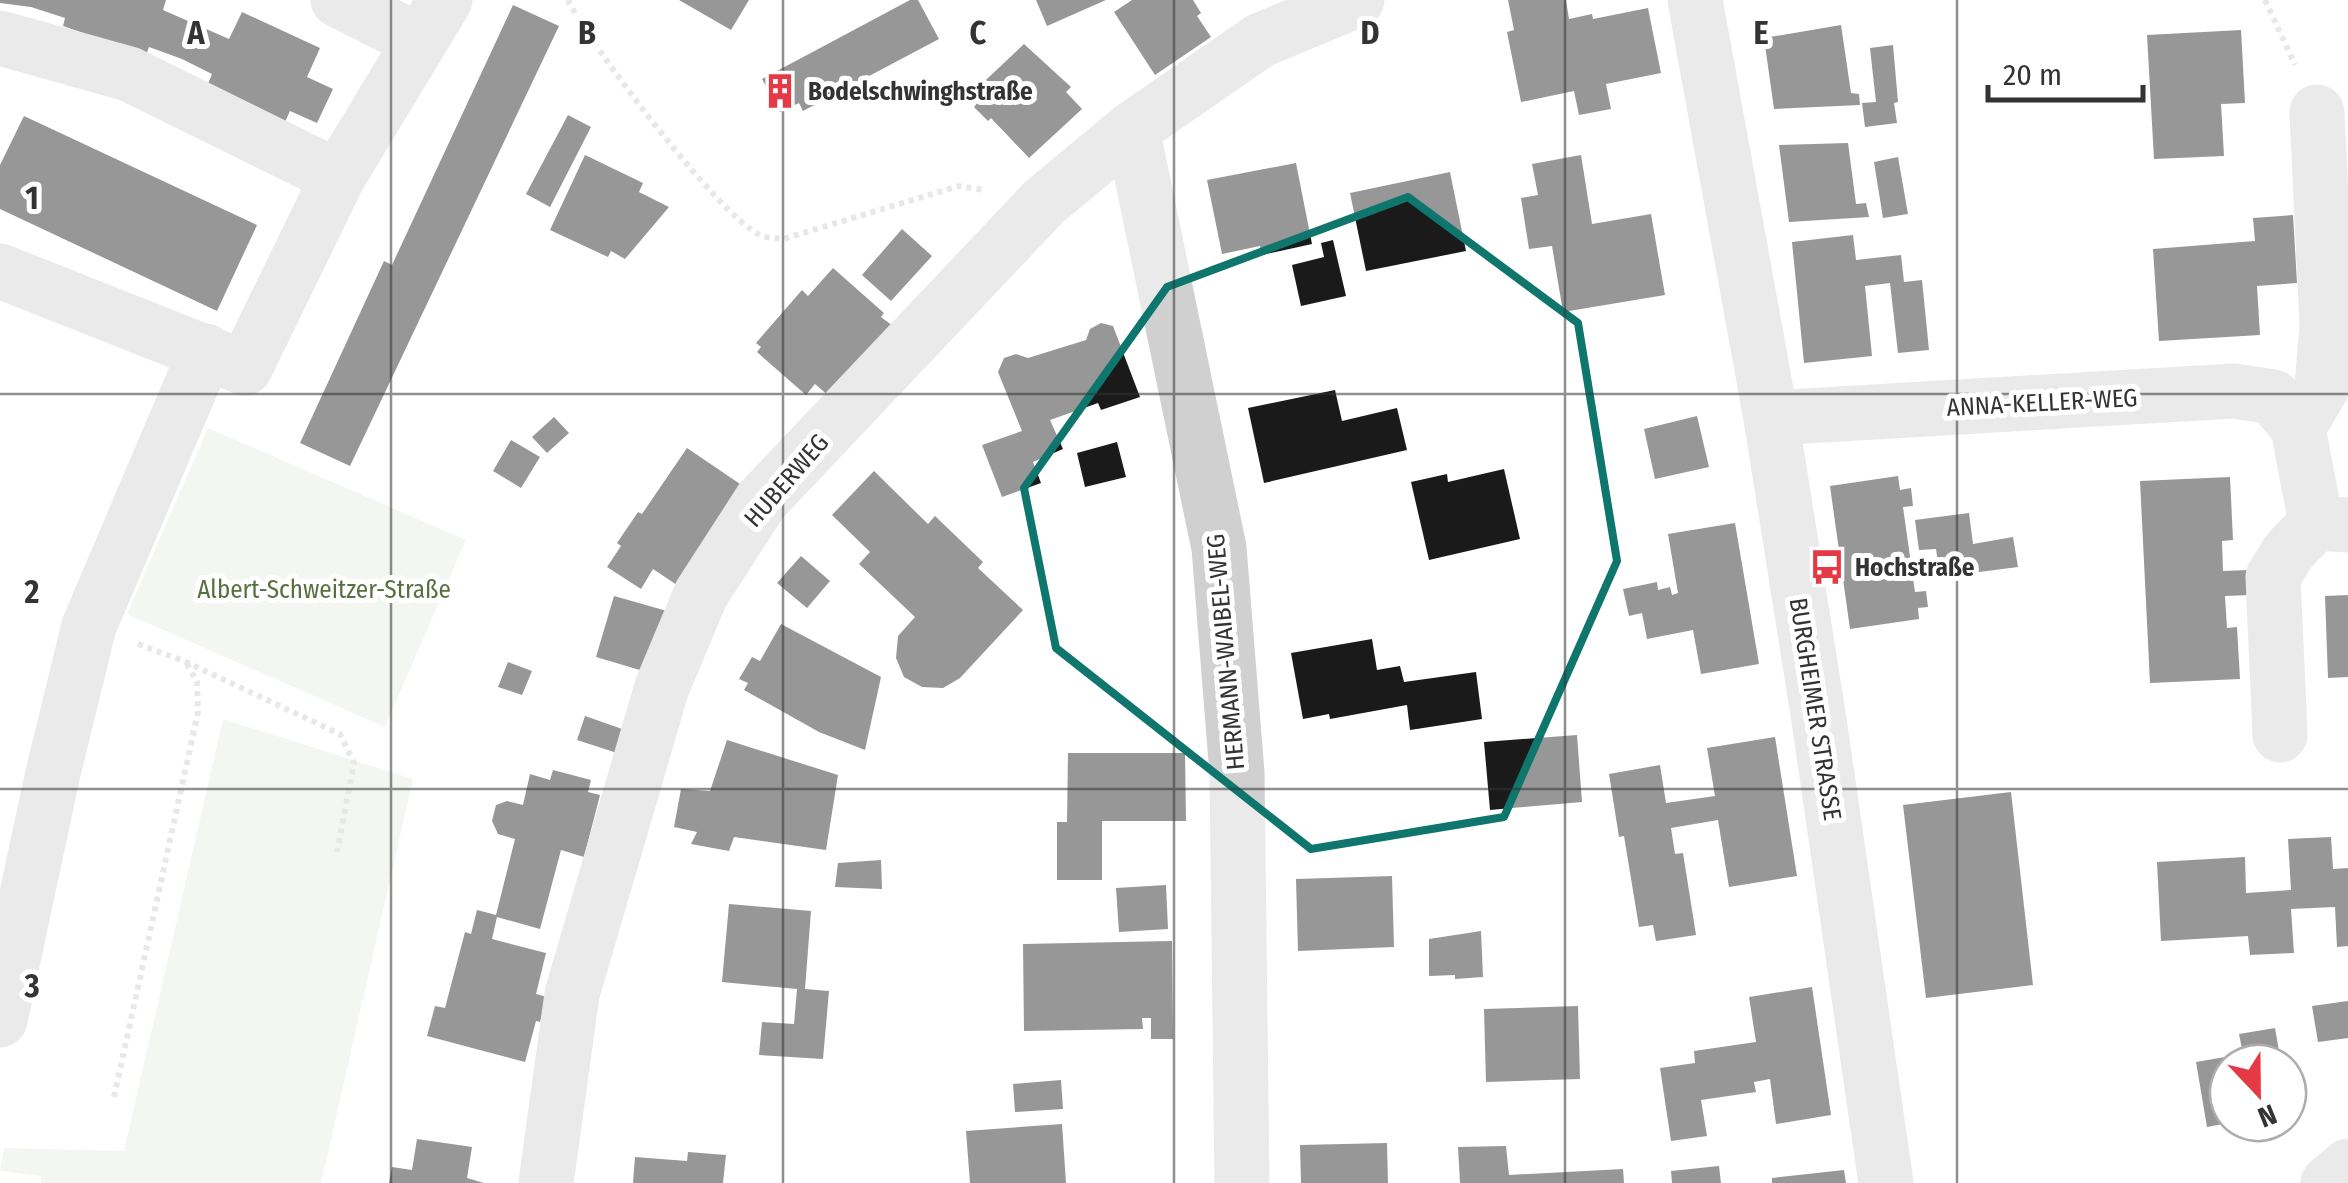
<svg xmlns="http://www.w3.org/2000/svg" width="2348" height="1183" font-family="'Fira Sans Condensed',sans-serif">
<rect width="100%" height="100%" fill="#fff"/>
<path fill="#e6ecdf" d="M208,428l258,112 -81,187 -258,-113z
M223,719l190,60 -92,404h-280v-7l-41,-5 4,-23 120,3z"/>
<path fill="#1a1a1a" d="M0,0h166l-3,10 66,29 13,-27 78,36 -13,29 26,12 -16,34 -27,-12 -5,11 -78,-36 5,-12 -30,-15 -33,-12 -3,8 -83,-29 2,-8 -34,-11 -31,-4z
M679,0h70l-18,30z
M910,0h8l21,39 -136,72 -4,-8 -19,9 -18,-33z
M1036,0h70l-59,26z
M1132,0h61l8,13 -4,3 14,21 -56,38 -41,-63z
M1508,0h58l3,19 23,-5 1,5 55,-11 13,65 -55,11 5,25 -32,6 -5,-24 -53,11 -14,-70 7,-2z
M513,5l46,21 -209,440 -50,-23 84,-182 8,4z
M1841,25l10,68 8,1 1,11 -86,4 -10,-71z
M2241,30l4,73 -24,1 3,52 -70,3 -7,-124z
M1024,44l47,43 -5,5 16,17 -53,49 -38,-40 -3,3 -14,-14 4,-5 -7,-8z
M1893,45l5,57 -4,1 3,20 -32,4 -3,-24 14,-1 -6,-54z
M568,115l23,12 -41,80 -24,-13z
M24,116l233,109 -40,86 -217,-102v-44z
M1848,143l8,61 10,-1 3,14 -80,5 -10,-77z
M585,155l58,28 -4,9 30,15 -44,52 -14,-8 -3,6 -58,-27z
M1581,155l11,69 59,-10 14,81 -102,17 -11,-66 -23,3 -8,-51 17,-3 -6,-31z
M1898,157l10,57 -25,4 -9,-56z
M1296,163l16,81 -50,11 -2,-9 -38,8 -15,-74z
M1450,172l16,79 -100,20 -16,-78z
M2293,215l4,68 -40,3 3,49 -101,6 -6,-92 102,-8 -2,-23z
M902,229l30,27 -41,45 -29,-26z
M1853,235l3,25 45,-5 3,27 18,-2 7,70 -31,3 -8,-70 -25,3 7,70 -68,7 -12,-121z
M1333,240l13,56 -45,10 -9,-41 32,-8 -3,-14z
M833,268l51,45 -3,4 12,9 -63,71 -15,-13 -9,11 -49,-43 4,-5 -5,-4 46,-53 6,6z
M1101,323l12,3 27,71 -39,13 -3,-7 -48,17 13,29 -30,13 8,21 -39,14 -20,-52 40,-14 -24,-59 6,-14 12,-4 12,4 58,-18 4,-11z
M1335,390l7,31 55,-13 10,42 -143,33 -16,-75z
M1697,416l12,51 -54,12 -11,-50z
M554,417l15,16 -22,20 -15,-16z
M511,440l29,17 -19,31 -28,-17z
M1117,442l9,35 -41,10 -8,-34z
M687,448l56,38 -60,103 -30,-20 -12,20 -34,-22 14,-21 -4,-3 21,-31 4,2z
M1504,469l16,70 -91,21 -18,-78 36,-8 1,8z
M874,471l54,53 7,-8 48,46 -5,6 45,42 -63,68 -17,10 -21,-1 -18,-10 -8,-19 2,-22 17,-19 -56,-53 11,-12 -38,-37z
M1898,476l2,14 11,-2 2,18 -10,1 12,85 11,-1 2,16 -10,1 1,11 -69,10 -20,-143z
M2230,477l3,63 -11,1 1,30 26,-1 1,25 -25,1 2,32 10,-1 3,52 -90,4 -10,-202z
M1969,513l4,31 40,-7 5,30 -78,10 -4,-28 -17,1 -4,-30z
M1735,523l24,141 -58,10 -8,-44 -46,9 -5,-26 -13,3 -6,-27 34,-7 1,8 12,-3 2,8 6,-2 -10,-59z
M801,556l29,25 -23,27 -30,-25z
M2348,595v82l-20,1 -3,-82z
M614,596l53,15 -17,62 -54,-16z
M781,624l100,53 -16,73 -46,-18 -75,-42 4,-7 -9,-4 13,-22 8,4z
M1372,639l5,31 23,-4 4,16 72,-10 6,47 -72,11 -3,-25 -77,14 -1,-5 -26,5 -12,-66z
M508,662l24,9 -10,24 -24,-8z
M585,716l40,14 -8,23 -40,-13z
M1577,735l5,67 -92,8 -6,-68z
M1775,737l22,139 -68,11 -11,-67 -47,8 4,26 8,-1 13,82 -40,6 -3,-16 -14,2 -15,-91 -5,1 -10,-63 51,-9 6,38 49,-7 -8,-48z
M727,740l111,35 -12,75 -92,-13 -5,14 -38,-7 6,-12 -23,-5 7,-38 29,2z
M1068,753h117l1,68h-84v59h-45v-58h10z
M553,770l38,10 -3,12 12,3 -16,62 -23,-7 -21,79 -43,-12 -5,22 54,14 -10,41 11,3 -7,25 -4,-1 -11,41 -98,-26 8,-30 10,2 20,-76 6,2 6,-24 19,5 19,-76 -17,-5 -6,-13 4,-16 11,-4 16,4 7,-31 20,6z
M2011,792l22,193 -107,13 -23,-193z
M2331,837l2,32 15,-1v78l-11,1 -2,-40 -44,2 3,44 -44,2 -2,-19 -87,5 -4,-79 88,-5 1,36 45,-3 -3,-51z
M881,860l1,29 -47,-2 3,-24z
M1392,876l2,71 -96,4 -2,-72z
M1166,885l2,44 -49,3 -3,-44z
M729,904l82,7 -6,78 24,2 -6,68 -64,-4 3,-33 32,2 3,-35 -75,-7z
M1481,931l2,46 -28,2v-4l-26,1v-37z
M1172,941l1,98h-22v-21h-9l1,11 -119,2 -1,-87z
M1812,987l19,128 -55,9 -6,-45 -16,3 2,10 -55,8 6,36 -36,5 -11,-73 35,-5 -1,-12 62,-9 -7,-45z
M2348,1001v37l-30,4 -6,-36z
M1578,1006l2,73 -94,3 -2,-73z
M2275,1028l6,35h-53v60l-21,4 -11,-65 47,-8 -4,-20z
M1061,1080l2,29 -48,3 -2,-28z
M1062,1124l4,59h-96l-4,-52z
M417,1139l55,8 -5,31 17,5h-95l3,-16 20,3z
M1387,1143l1,40h-87l-1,-38z
M1506,1146l3,29 114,-6 1,14h-164l-2,-36z
M688,1152l38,3 -3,28h-90l2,-26 52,4z
M1719,1166l2,17h-49l-1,-12z
M1844,1170l2,13h-74v-5z"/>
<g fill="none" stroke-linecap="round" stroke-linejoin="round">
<path stroke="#cdcdcd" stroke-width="6" stroke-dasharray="5 5" stroke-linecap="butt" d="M568,0c22,45 150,215 192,235 6,3 17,3 23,4l176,-53 25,4
M2265,0l30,65
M138,644l48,18 154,72 14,29 -17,89
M114,1097l84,-385 -1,-30 -11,-20"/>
<path stroke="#d0d0d0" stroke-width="55" d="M338,0l81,41
M0,38l129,36 209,103
M1132,129l87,419 18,225 5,410
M0,271l245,97 93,-191 107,-177
M1771,418l463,-27 39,6 25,31 18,95 32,2
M2298,428l24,-41 5,-62 -10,-213
M2280,735l-7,-158 16,-26 27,-28
M0,1020l53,-247 36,-147 117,-275
M546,1183l26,-189 90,-307 39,-93 60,-93 283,-299 88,-73 129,-89 96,-40
M2328,1183l20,-17"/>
<path stroke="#d0d0d0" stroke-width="55" d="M1695,0l76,418 48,302 67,463"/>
</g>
<path d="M0 0H2348V1183H0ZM1408,197l170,126 39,238 -113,256 -193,32 -255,-201 -32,-160 143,-201z" fill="#fff" fill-opacity=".55" fill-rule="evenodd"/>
<path fill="none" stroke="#0f766e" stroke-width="8" stroke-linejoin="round" d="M1408,197l170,126 39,238 -113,256 -193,32 -255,-201 -32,-160 143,-201z"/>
<path fill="none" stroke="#333" stroke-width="2.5" stroke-opacity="0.55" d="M391,0v1183M783,0v1183M1174,0v1183M1565,0v1183M1957,0v1183M0,394h2348M0,789h2348"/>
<defs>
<symbol id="building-bare" viewBox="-9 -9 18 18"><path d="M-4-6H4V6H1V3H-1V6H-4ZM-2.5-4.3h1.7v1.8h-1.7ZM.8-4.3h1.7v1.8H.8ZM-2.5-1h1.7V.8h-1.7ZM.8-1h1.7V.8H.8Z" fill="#e63946" stroke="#fff" stroke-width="2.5" paint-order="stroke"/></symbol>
<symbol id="bus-bare" viewBox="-9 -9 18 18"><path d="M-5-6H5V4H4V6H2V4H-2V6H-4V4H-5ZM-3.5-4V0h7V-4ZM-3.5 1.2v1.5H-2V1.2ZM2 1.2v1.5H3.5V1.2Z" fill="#e63946" stroke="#fff" stroke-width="2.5" paint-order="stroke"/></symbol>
</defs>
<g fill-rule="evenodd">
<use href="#building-bare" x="755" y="66" width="50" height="50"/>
<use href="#bus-bare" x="1802" y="542" width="50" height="50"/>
</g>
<g text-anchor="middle" stroke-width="10" stroke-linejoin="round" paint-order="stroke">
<g font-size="25" font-weight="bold" fill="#333" stroke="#fff" text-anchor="start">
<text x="808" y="100">Bodelschwinghstraße</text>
<text x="1855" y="576">Hochstraße</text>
</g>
<g font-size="25" fill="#333" stroke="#fff">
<text transform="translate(2042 402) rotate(-3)" y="9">ANNA-KELLER-WEG</text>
<text transform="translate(786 480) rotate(-49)" y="9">HUBERWEG</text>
<text transform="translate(1225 652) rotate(-95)" y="9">HERMANN-WAIBEL-WEG</text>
<text transform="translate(1816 709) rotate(81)" y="9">BURGHEIMER STRASSE</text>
</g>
<g font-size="25" fill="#56703f" stroke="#fff">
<text x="324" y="598">Albert-Schweitzer-Straße</text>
</g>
</g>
<g font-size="32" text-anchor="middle" font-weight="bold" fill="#333" stroke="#fff" stroke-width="10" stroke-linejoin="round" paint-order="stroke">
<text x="196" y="44">A</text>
<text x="587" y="44">B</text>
<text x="978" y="44">C</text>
<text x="1370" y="44">D</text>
<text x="1761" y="44">E</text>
<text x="32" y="209">1</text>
<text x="32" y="603">2</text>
<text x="32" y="997">3</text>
</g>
<g transform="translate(2258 1093) rotate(158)"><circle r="48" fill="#ffffff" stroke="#adadad" stroke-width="2.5"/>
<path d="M0-8L18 38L0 25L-18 38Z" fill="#e63946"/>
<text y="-15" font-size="28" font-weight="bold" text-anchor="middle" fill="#333333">N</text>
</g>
<path d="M1988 85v15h155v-15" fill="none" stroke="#333333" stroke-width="5"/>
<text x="2003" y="85" font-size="30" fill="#333333" stroke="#ffffff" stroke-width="8" paint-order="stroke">20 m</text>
</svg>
